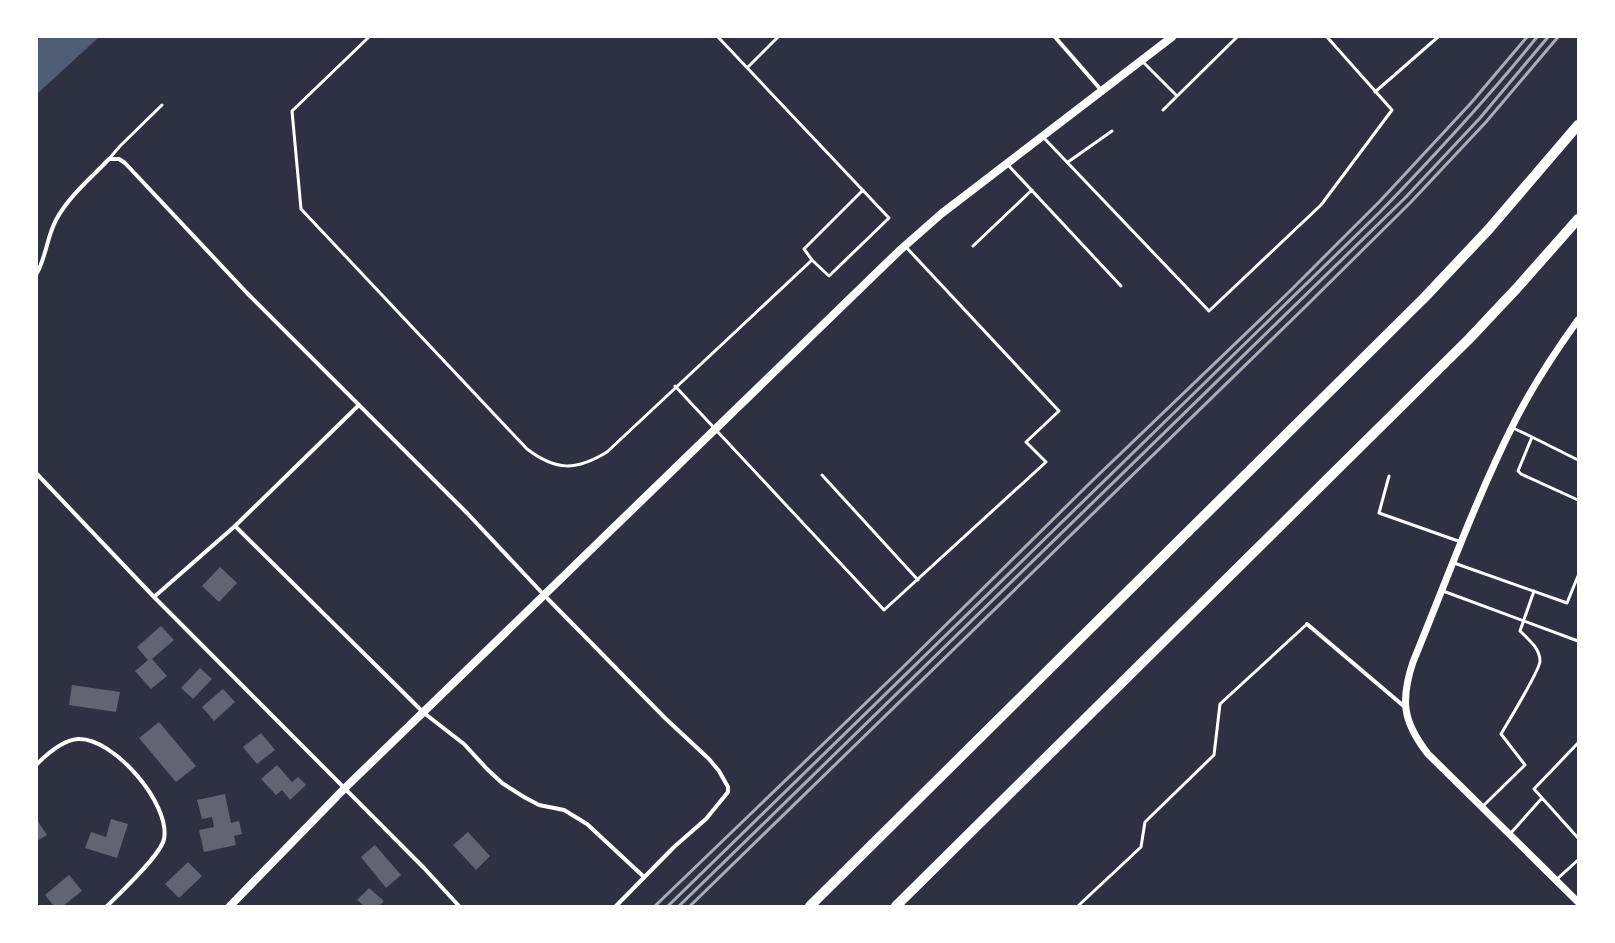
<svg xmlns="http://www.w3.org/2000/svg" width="1615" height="943" font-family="'DM Sans',sans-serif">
<rect width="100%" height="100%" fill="#2d3142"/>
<path fill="#4f5d75" d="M37,37h62l-62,57z"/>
<path fill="#626471" d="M220,567l17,16 -18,19 -17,-16z
M161,626l13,14 -22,19 15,17 -16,13 -16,-18 13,-11 -11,-13z
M200,668l12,11 -19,20 -12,-11z
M72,685l48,7 -4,20 -47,-7z
M223,689l12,13 -21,19 -12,-14z
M159,722l37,44 -20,16 -37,-44z
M261,733l14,17 -18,14 -14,-17z
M277,765l15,17 6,-5 8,8 -16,15 -8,-10 -6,5 -15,-16z
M225,794l6,29 8,-2 3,13 -8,2 2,9 -32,7 -5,-22 15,-3 -2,-10 -10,2 -5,-19z
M111,819l17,5 -11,34 -32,-10 6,-16 15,5z
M37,820l10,15 -10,6z
M468,832l22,24 -14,14 -23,-25z
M375,845l26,30 -15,13 -25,-31z
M188,862l14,14 -23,22 -14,-14z
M69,875l13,16 -19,15h-9l-9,-11z
M369,888l15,13 -5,5h-15l-7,-6z"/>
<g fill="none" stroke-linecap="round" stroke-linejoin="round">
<path stroke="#fff" stroke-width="3" d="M369,37l-77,74 9,98 226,240c29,22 49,22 80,3l205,-192 17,16 60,-58 -171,-181
M1142,61l35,35
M747,68l31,-31
M1375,92l63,-55
M1163,110l74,-73
M1043,137l166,174 112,-106 71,-95 -65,-73
M109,159l11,-13 42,-41
M1068,162l44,-31
M1008,165l113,121
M973,246l59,-56
M812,260l-8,-11 59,-59
M675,386l209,224 162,-148 -20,-20 33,-31 -154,-165
M1513,428l19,9 -14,34 3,3 57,26
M1532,437l46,23
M822,475l96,105
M1389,476l-10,37 82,29
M1454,563l113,40 11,-27
M1443,591l135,50
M1578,743l-44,46 44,49
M1482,807l43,-42 -24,-31c7,-12 39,-64 39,-73 0,-13 -12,-22 -20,-30l14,-40
M1510,834l32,-36
M1556,880l22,-20
M1078,906l63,-59 4,-25 69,-67 6,-51 87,-80"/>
<path stroke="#fff" stroke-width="4" d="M1055,37l47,54
M37,273c9,-16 10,-36 19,-53 12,-23 35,-42 53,-61h10l6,4 122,130 220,220 78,83 120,122 44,41 10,12 9,16v5l-22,27 -32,28 -58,59
M37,474l117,123 270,271 35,38
M235,526l189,187 40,31 23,25 15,14 22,14 15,8 25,5 23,14 57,53
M154,597l81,-71 124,-121
M1307,624l99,84
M37,764c10,-10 26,-24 41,-25 35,-2 93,65 86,100 -3,16 -44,54 -57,67"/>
<path stroke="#fff" stroke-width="7" d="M1578,320c-23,32 -45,65 -63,101 -39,77 -69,161 -102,241 -13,39 -10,60 15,92l150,148"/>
<path stroke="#fff" stroke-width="8" d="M230,906l114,-117 555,-538 42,-37 231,-177"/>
<path stroke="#fff" stroke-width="10" d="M810,906l614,-608 65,-69 89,-104
M896,906l573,-567 48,-51 61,-69"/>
<path stroke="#abadb3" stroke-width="3" d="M655,906l244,-235 193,-190 197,-189 91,-91 91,-98 56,-66
M668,906l712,-694c55,-57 108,-114 157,-175
M679,906l726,-708 75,-80 68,-81
M690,906l614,-598 107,-106 75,-80 72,-85"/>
</g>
<rect width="1615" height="943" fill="none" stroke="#ffffff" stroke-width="76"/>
</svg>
